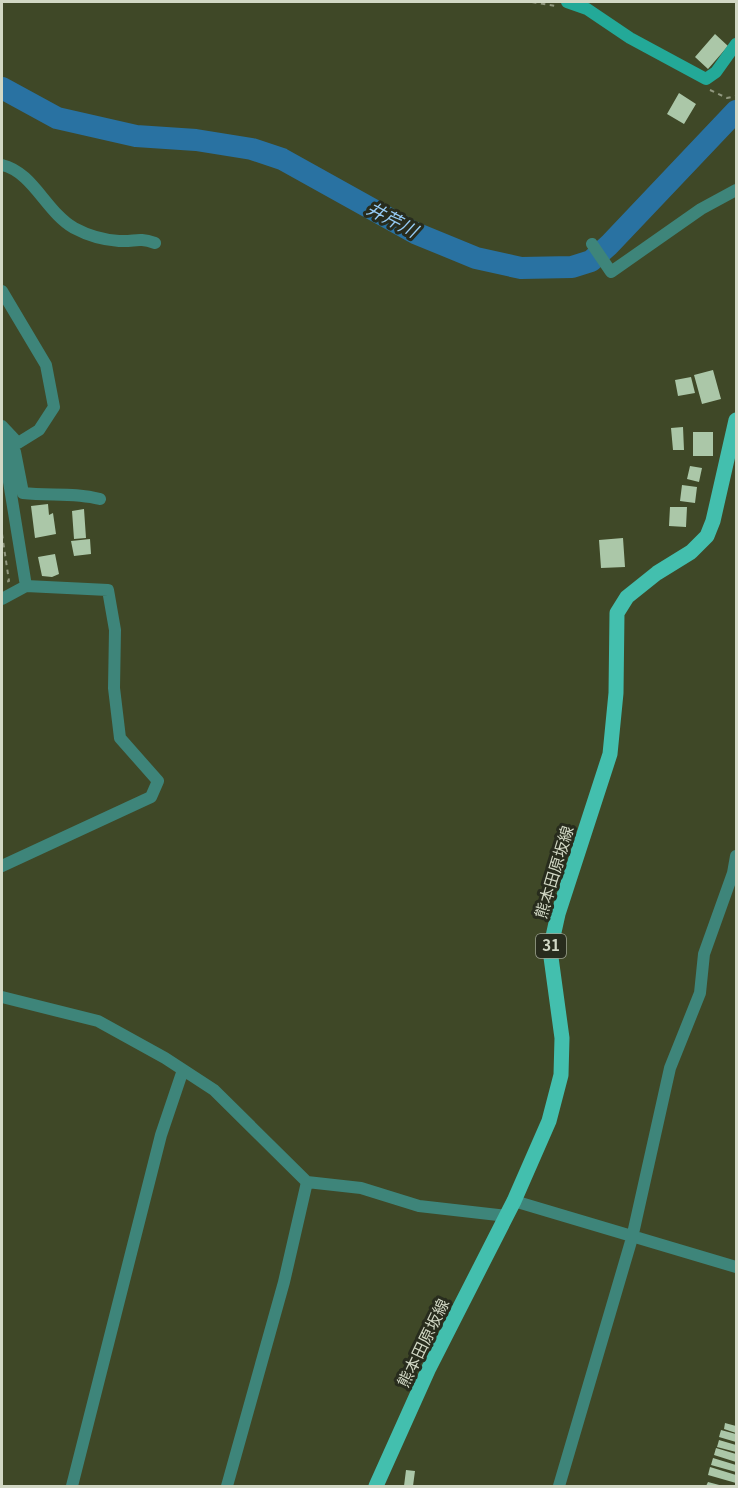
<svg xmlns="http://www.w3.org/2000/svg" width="738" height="1488" font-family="Georgia,'Noto Sans JP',serif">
<rect width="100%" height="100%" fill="#3f4827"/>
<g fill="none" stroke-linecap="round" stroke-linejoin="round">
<path stroke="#2972a2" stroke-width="22" d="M2,88l55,30 79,18 60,4 56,9 30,10 133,74 61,25 45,10 51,-1 19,-6 18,-16 127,-134"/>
</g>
<path fill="#abc7a8" d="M715,34l13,12 -20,23 -13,-12z
M679,93l17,11 -12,20 -17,-10z
M713,370l8,29 -19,5 -8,-29z
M691,377l4,16 -17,3 -3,-16z
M683,427l1,23h-11l-2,-22z
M693,432h20v24h-20z
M690,466l12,2 -3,14 -12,-3z
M682,485l15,2 -2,16 -15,-2z
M48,504l1,11 4,-2 3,21 -21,4 -4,-32z
M670,507h17l-1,20 -17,-1z
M84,509l2,29 -12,1 -2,-28z
M623,538l2,29 -24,1 -2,-28z
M90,539l1,15 -17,2 -3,-15z
M55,554l4,20 -7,3 -10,-1 -4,-19z
M725,1423l11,3v7l-12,-4z
M721,1430l15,4v8l-17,-5z
M719,1440l17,5v7l-19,-5z
M716,1448l20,6v8l-22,-7z
M713,1458l23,7v7l-25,-7z
M710,1467l26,8v8l-28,-8z
M406,1470l9,1 -2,15h-9z
M708,1482l15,4h-17z"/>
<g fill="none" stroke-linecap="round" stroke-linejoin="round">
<path stroke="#90977e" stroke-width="2" stroke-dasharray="4.5 4.5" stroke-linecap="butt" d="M532,2l23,4
M710,90l17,8 9,-2
M2,534l7,47 -7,2"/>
<path stroke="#3e857a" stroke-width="12" d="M2,165c31,7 44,47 72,63 13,7 30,12 45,13 17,1 18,-4 36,2
M592,244l19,28 90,-63 35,-19
M2,291l44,74 8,42 -15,23 -21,13 -16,-17
M7,437l8,15 8,41c27,3 51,-1 77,6
M2,439l24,147
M2,599l24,-13 82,4 7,40 -1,58 6,50 38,43 -7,16 -149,69
M2,997l96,24 67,37 49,32 93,92 54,6 58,18 88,10
M514,1201l222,66
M72,1486l89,-351 22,-65
M227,1486l57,-204 23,-100
M559,1486l73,-248 38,-170 30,-75 4,-39 29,-81 3,-17"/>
<path stroke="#23a998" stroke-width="12" d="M567,2l20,7 43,29 76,41 10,-7 20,-28"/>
<path stroke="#43bfae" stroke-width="15" d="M376,1486l53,-118 85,-167 35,-80 12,-46 1,-37 -12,-88 8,-36 52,-160 6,-61 1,-80 10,-16 30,-24 34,-21 16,-16 6,-15 23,-101"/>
</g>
<g text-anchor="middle" stroke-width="6" stroke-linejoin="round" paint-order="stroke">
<rect fill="#282c1d" stroke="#9fa493" stroke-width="1.5" x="536" y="934" width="30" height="24" rx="4.5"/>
<g font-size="15" font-weight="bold" fill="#d2d8c5">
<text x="551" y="951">31</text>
</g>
<g font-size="16" fill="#d2d8c5" stroke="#282c1d">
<text transform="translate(554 872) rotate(-73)" y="6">熊本田原坂線</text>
<text transform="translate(423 1343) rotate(-64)" y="6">熊本田原坂線</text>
</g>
<g font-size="18" font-style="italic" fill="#96cbf5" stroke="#282c1d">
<text transform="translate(392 220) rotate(28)" y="6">井芹川</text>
</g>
</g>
<rect width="738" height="1488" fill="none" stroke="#d2d8c5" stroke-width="6"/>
</svg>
